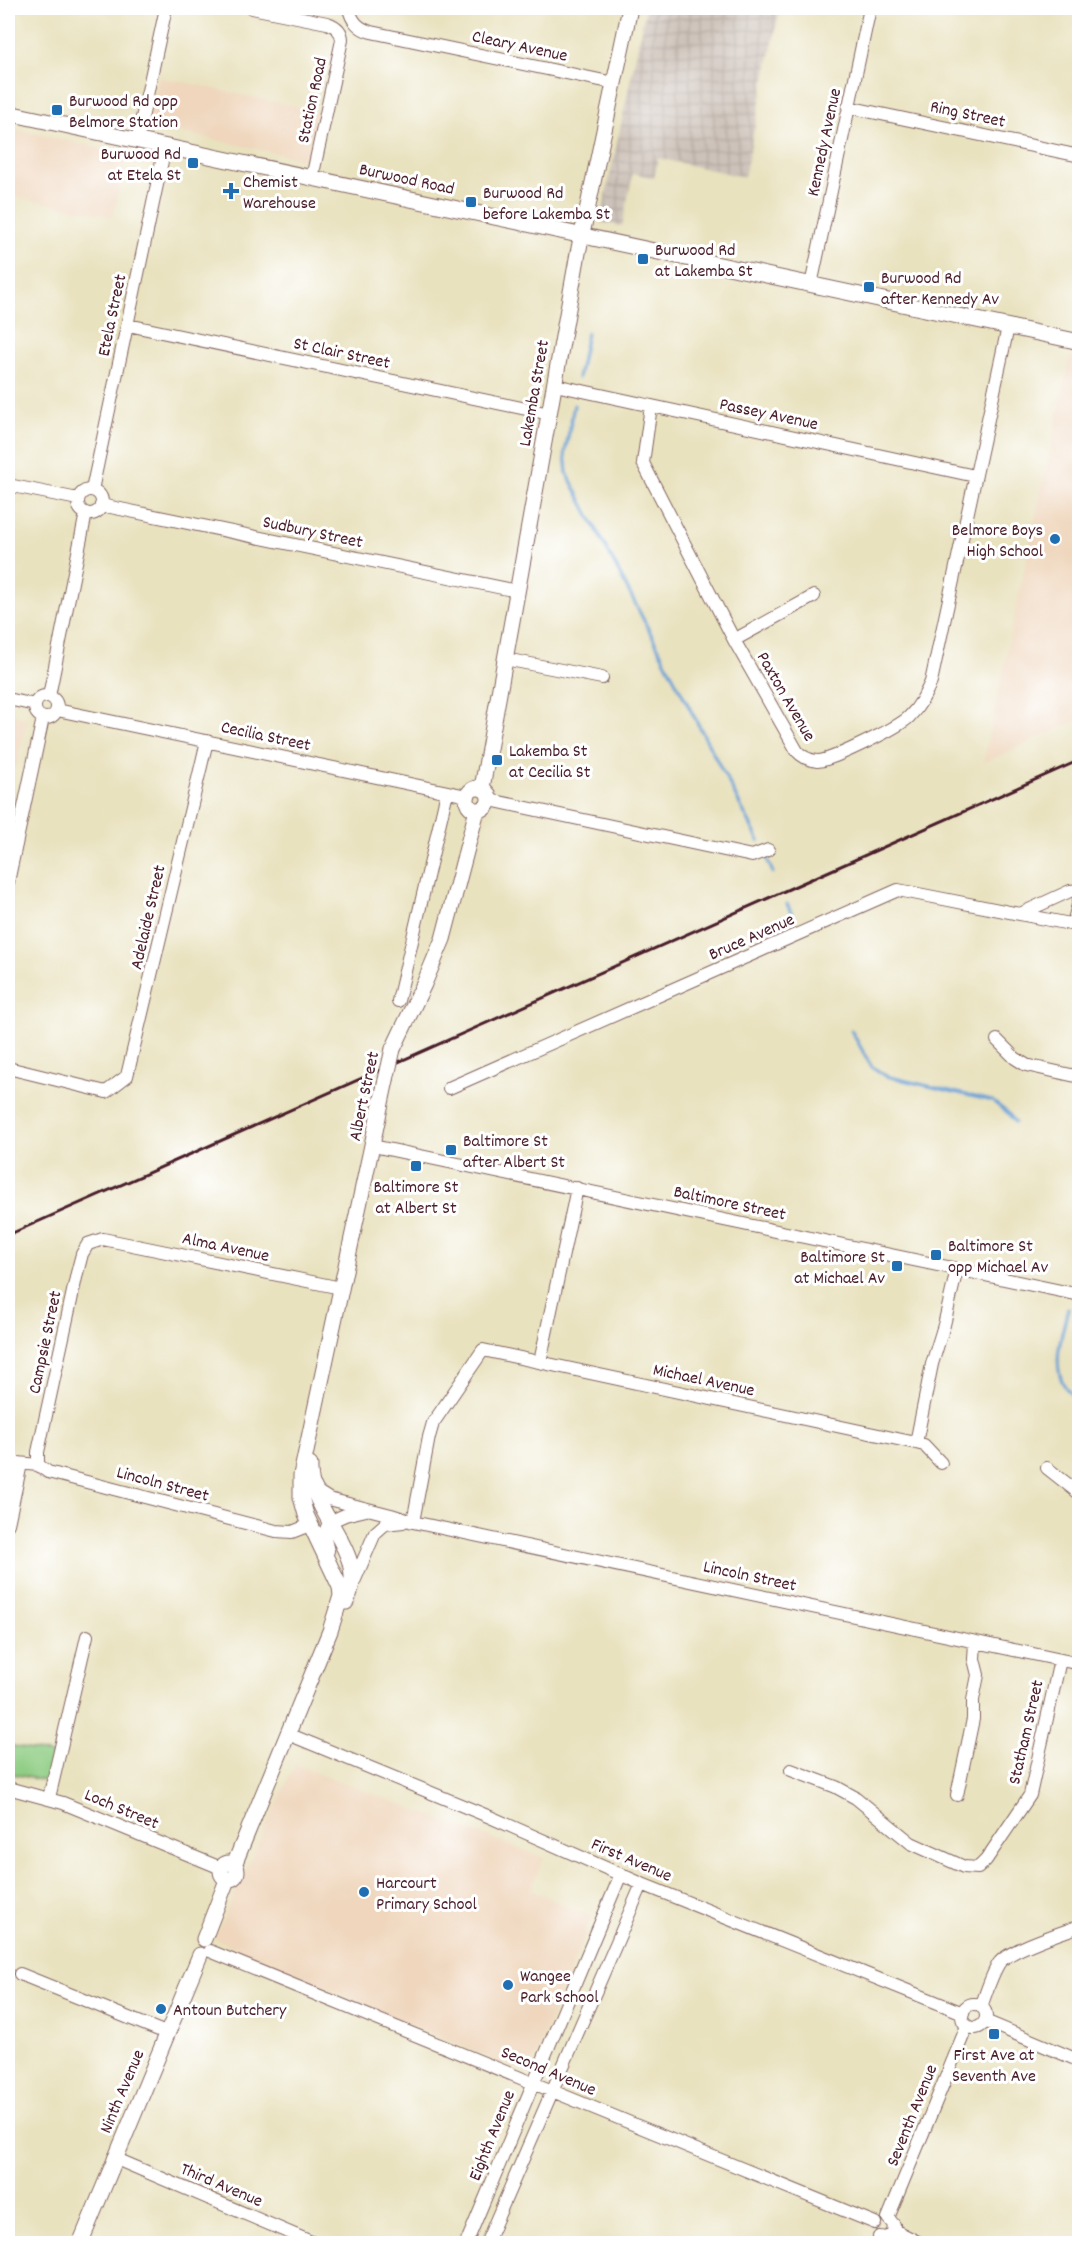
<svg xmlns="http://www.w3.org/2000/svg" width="1087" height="2251" font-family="Dekko,sans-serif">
<defs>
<pattern id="industrial-grid" width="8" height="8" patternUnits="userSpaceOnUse" patternTransform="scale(1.5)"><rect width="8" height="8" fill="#cdc2b9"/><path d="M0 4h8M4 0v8" fill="none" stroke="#b2a69f"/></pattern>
</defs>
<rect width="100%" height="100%" fill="#fff"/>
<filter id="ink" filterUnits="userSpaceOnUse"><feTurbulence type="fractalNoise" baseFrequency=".0167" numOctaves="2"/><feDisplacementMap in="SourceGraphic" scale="12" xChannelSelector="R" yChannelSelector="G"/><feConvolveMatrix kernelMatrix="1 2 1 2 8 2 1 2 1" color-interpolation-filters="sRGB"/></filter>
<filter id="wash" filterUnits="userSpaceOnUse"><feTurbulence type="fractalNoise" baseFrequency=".008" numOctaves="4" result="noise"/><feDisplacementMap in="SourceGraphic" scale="24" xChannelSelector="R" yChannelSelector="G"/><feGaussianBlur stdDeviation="1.35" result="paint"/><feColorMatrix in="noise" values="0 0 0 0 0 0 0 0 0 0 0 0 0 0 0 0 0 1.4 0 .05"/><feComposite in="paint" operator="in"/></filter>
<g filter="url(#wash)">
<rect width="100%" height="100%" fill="#e9e2bf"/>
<path fill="#efd6bc" d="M159,77l159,34 -11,49 -159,-35z
M17,130l110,24 -14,63 -105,-22v-49z
M1070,356l10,2 -1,362 -96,43z
M8,714l19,5 -11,49 -8,-2z
M295,1765l249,93 -14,32 62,27 -63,156 -100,-40 -215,-95z"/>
<path fill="url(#industrial-grid)" d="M646,8h134l-36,169 -86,-19 -4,20 -21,-5 -11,53 -22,-4z"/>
<path fill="#8fcd84" stroke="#6c7658" stroke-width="1.5" d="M8,1745l48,10 -6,27 -42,-9z"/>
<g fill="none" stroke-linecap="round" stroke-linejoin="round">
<path stroke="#67a0d6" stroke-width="3" d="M578,378l9,-45
M574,405l-9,48 2,20 192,368
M766,856l7,17
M787,904l7,15
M851,1030l20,36 15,10 106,25 16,12 7,9
M1068,1308c-5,24 -17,54 -4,77 4,7 10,12 16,18"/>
</g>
</g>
<g filter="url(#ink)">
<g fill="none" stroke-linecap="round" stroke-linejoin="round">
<defs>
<path id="minor" d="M252,8l75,15c9,3 15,8 15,17l-30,138
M349,8c2,12 10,21 22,24l243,51
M848,107l232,49
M137,141l29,-133
M811,285l59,-277
M128,325l422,89
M555,385l420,91
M651,406l-8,57 91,177 63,111c5,6 12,9 20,10 12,1 82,-34 92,-44 11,-11 16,-22 22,-35l77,-355
M8,485l70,14
M92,490l73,-343
M78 502a12 12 0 1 1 24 0a12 12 0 1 1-24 0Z
M101,505l416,86
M734,640l80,-44
M505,659l97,19
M35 707a11 11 0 1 1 22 0a11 11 0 1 1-22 0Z
M49,696l37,-183
M8,699l27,6
M57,710l410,86
M490,800l262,56 16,-6
M8,882l35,-164
M1020,914l50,-23 10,-1
M1073,924l7,-27
M398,1001l49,-209
M997,1040l18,18 11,7 54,12
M8,1068l98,24 21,-16 80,-335
M449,1088l449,-198 182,36
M373,1146l707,149
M540,1362l37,-174
M916,1443l16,-79 12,-39 13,-56
M8,1462l30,3 10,7 228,59 16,1 18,-7
M38,1465v-13l39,-179 5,-19 6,-10 15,-5 238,49
M1047,1468l33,26
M315,1486l3,6 11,7 62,16 22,7 667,142
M413,1522l16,-85 4,-14 50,-73 433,93 8,2 17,18
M8,1524l13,-60
M328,1551l-4,-16 5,-13 16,-7 21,-5
M353,1584l22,-51 10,-9 18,-2
M288,1734l202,83 152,67 321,129
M791,1770l45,17 20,11 55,45 53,24 14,1 8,-8 44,-65 30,-135
M8,1788l55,15 158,65
M957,1795l16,-76v-19l5,-25 -4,-16 1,-17
M49,1798l38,-162
M210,1951l665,272
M20,1974l146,59
M962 2016a12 12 0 1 1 24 0a12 12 0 1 1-24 0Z
M981,2007c5,-14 10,-31 18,-44 11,-14 62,-30 81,-37
M985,2021l95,40
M114,2158l202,86
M888,2218l79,-192
M894,2230l28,14
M879,2237l8,1 6,-5 1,-8 -6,-7
M466,2244l155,-370
M486,2244l156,-360"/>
<path id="major" d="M8,113l1072,229
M467 799a11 11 0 1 1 22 0a11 11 0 1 1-22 0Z
M482,788l96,-535 52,-245
M393,1049l31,-65 19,-45 34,-129
M310,1465c-3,48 62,88 36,137
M221 1871a8 8 0 1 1 16 0a8 8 0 1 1-16 0Z
M234,1865l96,-234 11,-35 -1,-9 -34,-72 -5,-18v-22l85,-395
M204,1939l23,-59
M80,2244l120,-289"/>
</defs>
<use href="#minor" stroke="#82635f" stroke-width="14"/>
<use href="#major" stroke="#82635f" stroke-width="17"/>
<use href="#minor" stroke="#fff" stroke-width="12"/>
<use href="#major" stroke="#fff" stroke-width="15"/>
<path stroke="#4a1f2b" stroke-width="3" d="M8,1235l1072,-475"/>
<defs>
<path id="major-bridge" d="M386,1080l7,-31"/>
</defs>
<use href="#major-bridge" stroke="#82635f" stroke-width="17" stroke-linecap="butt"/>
<use href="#major-bridge" stroke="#fff" stroke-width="15"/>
</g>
</g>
<g fill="#1f6fb2" stroke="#fff" stroke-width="2">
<rect x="51" y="104" width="12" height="12" rx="3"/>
<rect x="187" y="157" width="12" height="12" rx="3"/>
<path d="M228 182h6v6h6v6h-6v6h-6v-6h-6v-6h6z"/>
<rect x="465" y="196" width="12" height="12" rx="3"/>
<rect x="637" y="253" width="12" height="12" rx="3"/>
<rect x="863" y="281" width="12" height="12" rx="3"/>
<circle cx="1055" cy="539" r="6"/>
<rect x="491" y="754" width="12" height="12" rx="3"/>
<rect x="445" y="1144" width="12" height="12" rx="3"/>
<rect x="410" y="1160" width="12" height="12" rx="3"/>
<rect x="930" y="1249" width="12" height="12" rx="3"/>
<rect x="891" y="1260" width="12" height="12" rx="3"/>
<circle cx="364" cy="1892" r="6"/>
<circle cx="508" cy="1985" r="6"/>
<circle cx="161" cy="2009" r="6"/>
<rect x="988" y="2028" width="12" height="12" rx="3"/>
</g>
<g text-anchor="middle" stroke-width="6" stroke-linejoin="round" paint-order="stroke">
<g font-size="18" fill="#4a1f2b" stroke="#fff">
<text transform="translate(520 45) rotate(12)" y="6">Cleary Avenue</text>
<text transform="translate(311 100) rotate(-78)" y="6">Station Road</text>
<text transform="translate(968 113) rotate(12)" y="6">Ring Street</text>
<text transform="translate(823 142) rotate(-78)" y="6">Kennedy Avenue</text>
<text transform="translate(407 178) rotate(12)" y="6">Burwood Road</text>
<text transform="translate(111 315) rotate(-78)" y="6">Etela Street</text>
<text transform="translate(342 352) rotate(12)" y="6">St Clair Street</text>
<text transform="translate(533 393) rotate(-80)" y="6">Lakemba Street</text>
<text transform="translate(769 413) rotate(12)" y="6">Passey Avenue</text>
<text transform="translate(313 531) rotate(12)" y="6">Sudbury Street</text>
<text transform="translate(787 696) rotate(60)" y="6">Paxton Avenue</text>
<text transform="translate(266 735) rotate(12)" y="6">Cecilia Street</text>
<text transform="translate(147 917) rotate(-77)" y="6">Adelaide Street</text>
<text transform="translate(751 936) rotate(-24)" y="6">Bruce Avenue</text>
<text transform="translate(363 1096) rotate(-78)" y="6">Albert Street</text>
<text transform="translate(730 1202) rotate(12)" y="6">Baltimore Street</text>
<text transform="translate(226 1246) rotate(12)" y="6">Alma Avenue</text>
<text transform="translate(44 1342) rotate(-78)" y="6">Campsie Street</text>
<text transform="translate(704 1379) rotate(12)" y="6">Michael Avenue</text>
<text transform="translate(163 1483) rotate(15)" y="6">Lincoln Street</text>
<text transform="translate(750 1575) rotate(12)" y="6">Lincoln Street</text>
<text transform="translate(1025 1732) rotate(-77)" y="6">Statham Street</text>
<text transform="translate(122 1808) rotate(23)" y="6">Loch Street</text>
<text transform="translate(632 1859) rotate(23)" y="6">First Avenue</text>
<text transform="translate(549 2070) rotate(23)" y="6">Second Avenue</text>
<text transform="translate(121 2091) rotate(-67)" y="6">Ninth Avenue</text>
<text transform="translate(911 2115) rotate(-68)" y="6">Seventh Avenue</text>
<text transform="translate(491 2135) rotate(-68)" y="6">Eighth Avenue</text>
<text transform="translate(222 2184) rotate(23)" y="6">Third Avenue</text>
</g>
<g font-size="18" fill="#4a1f2b" stroke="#fff" text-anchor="start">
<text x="69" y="106">Burwood Rd opp<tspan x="69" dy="21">Belmore Station</tspan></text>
<text x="181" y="159" text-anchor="end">Burwood Rd<tspan x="181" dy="21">at Etela St</tspan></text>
<text x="243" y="187">Chemist<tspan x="243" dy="21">Warehouse</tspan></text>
<text x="483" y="198">Burwood Rd<tspan x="483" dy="21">before Lakemba St</tspan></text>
<text x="655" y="255">Burwood Rd<tspan x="655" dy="21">at Lakemba St</tspan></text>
<text x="881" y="283">Burwood Rd<tspan x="881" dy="21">after Kennedy Av</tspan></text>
<text x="1043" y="535" text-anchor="end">Belmore Boys<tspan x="1043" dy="21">High School</tspan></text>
<text x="509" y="756">Lakemba St<tspan x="509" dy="21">at Cecilia St</tspan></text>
<text x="463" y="1146">Baltimore St<tspan x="463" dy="21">after Albert St</tspan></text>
<text x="416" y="1192" text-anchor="middle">Baltimore St<tspan x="416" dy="21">at Albert St</tspan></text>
<text x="948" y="1251">Baltimore St<tspan x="948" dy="21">opp Michael Av</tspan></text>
<text x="885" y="1262" text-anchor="end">Baltimore St<tspan x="885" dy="21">at Michael Av</tspan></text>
<text x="376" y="1888">Harcourt<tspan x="376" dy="21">Primary School</tspan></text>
<text x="520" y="1981">Wangee<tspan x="520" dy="21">Park School</tspan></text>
<text x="173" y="2015">Antoun Butchery</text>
<text x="994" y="2060" text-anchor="middle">First Ave at<tspan x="994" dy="21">Seventh Ave</tspan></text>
</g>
</g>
<rect width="1087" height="2251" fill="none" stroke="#fff" stroke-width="30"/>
</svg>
